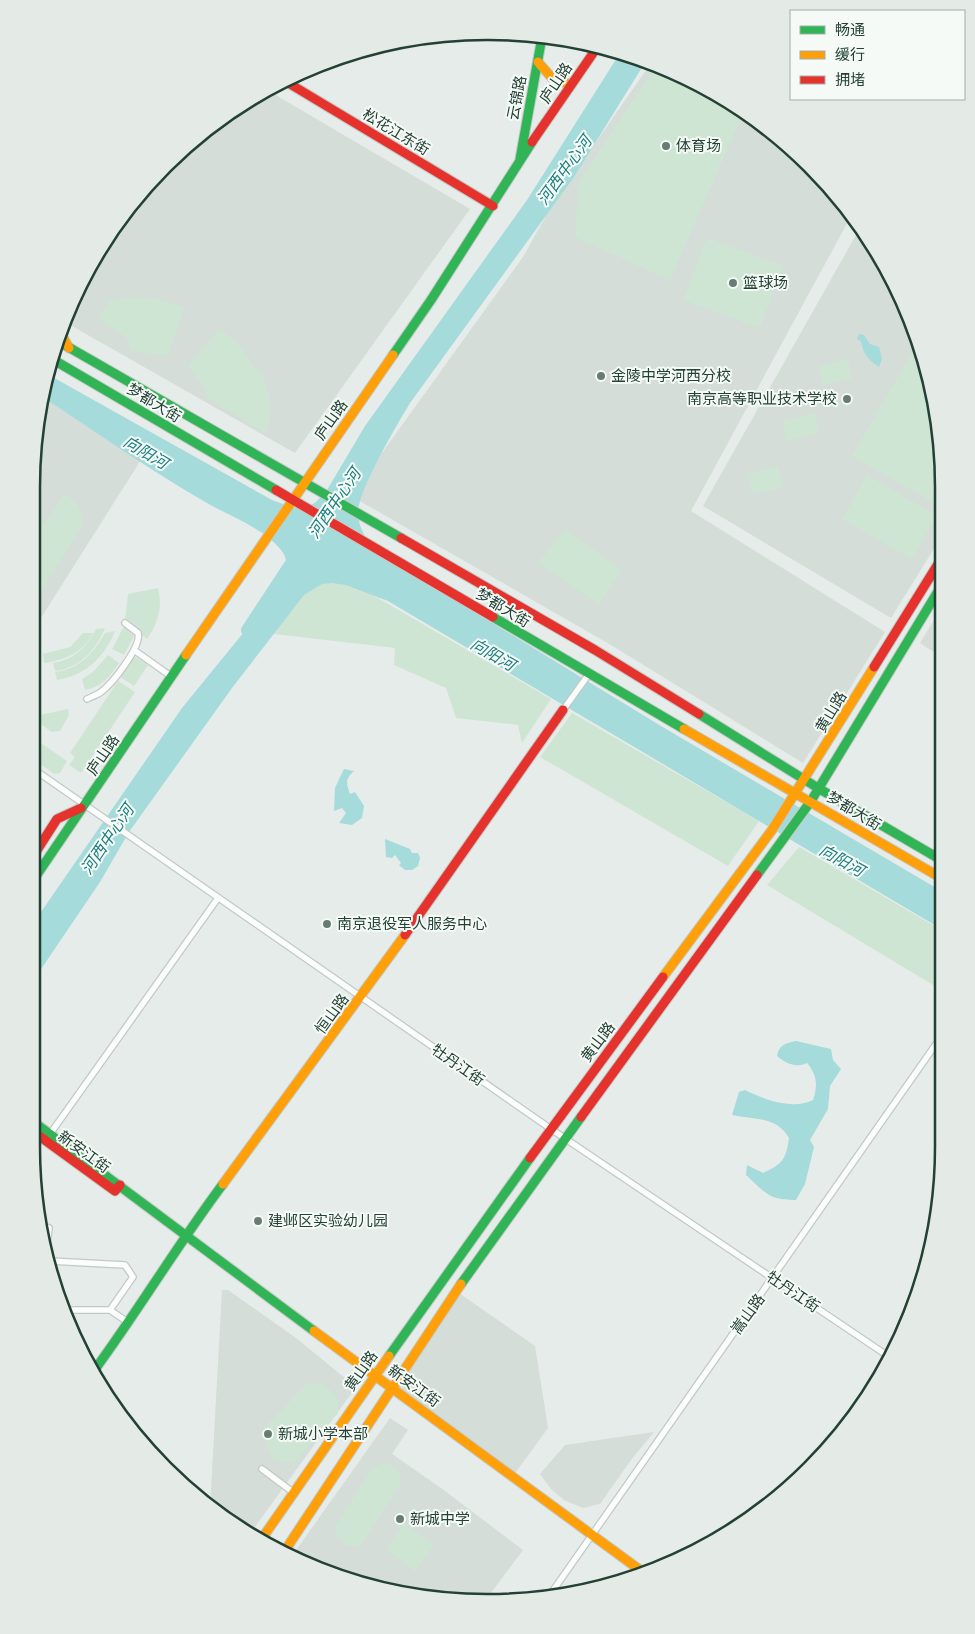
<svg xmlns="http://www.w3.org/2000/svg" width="975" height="1634" font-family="Montserrat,'Noto Sans SC',sans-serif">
<rect width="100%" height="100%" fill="#e6ece9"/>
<path fill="#d4ddd8" d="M651,63l11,3 79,42 89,78 21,30 -160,295 194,121 -82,131 -192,-118 -260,-149 172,-239 29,-52z
M267,90l203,119 -175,244 -230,-131 43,-88 57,-69 69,-57z
M860,228l23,32 37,81 23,116v77l-52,84 -188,-112z
M44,396l102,56 -114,180v-175z
M943,605v53l-23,-15z
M222,1290h6l68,48 60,49 -104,144 -42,-23z
M456,1291l79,55 13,82 -35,48 -119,-88z
M390,1418l18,12 -16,24 49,34 82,62 -39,52 -137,-22 -12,-10 -3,4 -38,-21z
M654,1432l-23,28 -31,44 -17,4 -19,-8 -13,-11 -11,-15 25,-29z"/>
<path fill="#cfe5d3" d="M657,64l87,47 -74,169 -95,-43 4,-55z
M707,238l76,28 -23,62 -76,-28z
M132,297l22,1 30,10 -16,47 -37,-4 -4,-13 -29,-20 11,-17z
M218,331h5c14,11 24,21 31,37l6,2c9,22 16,41 5,63l-56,-34 -7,-15 -14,-18z
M919,341l24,116v51l-91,-52z
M848,359l4,19 -29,7 -5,-18z
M814,413l5,20 -32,8 -5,-20z
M778,466l5,21 -30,7 -5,-20z
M867,475l70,41 -25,43 -70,-40z
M63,496h6l9,9 6,18 -52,82v-62z
M565,530l57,40 -23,34 -61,-41z
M328,569l223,130 -29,44 -4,-18 -62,-7 -10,-30 -52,-23 1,-17 -121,-14 32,-60z
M158,588c5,20 0,35 -11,51l-22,-18 3,-27z
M124,626l10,10 -10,19 -12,-6z
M105,628c-9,22 -25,40 -50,43l-2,-8c20,-3 34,-16 43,-34z
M115,631c-11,27 -29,44 -58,49l-2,-8c25,-3 38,-19 50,-39z
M83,633h10c-10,20 -28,27 -49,30l-1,-9 27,-7z
M108,655l11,8c-8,13 -19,25 -34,27l-3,-11 11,-7z
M134,656l14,9 -14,21 -14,-9z
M118,681l17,11 -54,81 -12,-8 6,-8 -5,-4z
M68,709l1,6 -9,16 -8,1 -17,-12v-4z
M572,713l187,108 -31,45 -188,-109z
M32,737l35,24 -7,12 -6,1 -22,-16z
M799,847l144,84v60l-176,-106z
M308,1383l16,1 14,15v14l-44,50 -20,-3 -9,-18 2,-17z
M384,1463c11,3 16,7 18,18l-42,66 -15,-2 -9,-11v-9l37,-58z
M404,1523l30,22 -19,26 -29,-22z"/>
<path fill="#a6dbdb" d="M620,53l26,8 -72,116 -164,226c-13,22 -52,87 -52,110 0,15 10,30 20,40l283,173 282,166v38l-555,-329 -42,-16 -14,-2 -10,1 -18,11 -72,93 -103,144 -29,50 -69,102 1,-59 150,-217 97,-119c6,-12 12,-27 2,-39 -17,-22 -50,-33 -74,-47 -56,-32 -109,-70 -163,-105l5,-23 223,125 22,8 10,1 12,-7 11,-12 38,-64 162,-226z
M859,334l5,1 6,9 9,3 3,12 -3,8c-10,-7 -16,-12 -18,-26l-4,-2z
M344,769l10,2c-9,8 -8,12 -4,23l5,-2 9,14 -2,12 -10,7 -13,-2 7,-10 -4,-5 -8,3 1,-23z
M385,839l25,10 2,4h6l2,5 -2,8 -6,4h-7l-6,-5 2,-2 -6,-8 -3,3 -6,-1z
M796,1041l35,8 2,11 8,9 -11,17 -2,23 -18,31 4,7 -9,37 -9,16c-28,0 -30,-7 -50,-25l1,-10 16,8c20,-9 23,-14 26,-35 -13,-22 -34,-18 -57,-23l7,-23 6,-2c20,10 47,20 68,10 5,-15 4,-25 -6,-37 -10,5 -21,1 -30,-7 2,-11 8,-13 19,-15z"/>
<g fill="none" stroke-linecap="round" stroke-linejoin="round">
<path stroke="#a6dbdb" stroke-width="12" d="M247,630l48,-73"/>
<defs>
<path id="street" d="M134,650l38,27
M87,699c4,-2 10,-4 14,-7 11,-8 41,-46 37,-59l-13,-10
M563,710l26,-36
M32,768l519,361 337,227
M50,1134l168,-236
M33,1156l5,-21
M45,1227l4,1 -2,16
M50,1261l75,4 8,12 -23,33
M65,1310h45l19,13
M262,1469l32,24
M552,1592l391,-558"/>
<path id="fast" d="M520,159l22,-122
M56,340l345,198
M393,355l38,-55 101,-158
M52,359l224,131
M493,617l191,112
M699,714l119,74 125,73
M757,875l54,-74 132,-218
M32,882l154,-227
M31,1120l283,211
M461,1284l120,-167
M389,1356l141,-198
M96,1368c44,-60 82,-124 127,-184"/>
<path id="slow" d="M538,62l14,16 19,7
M60,332l9,16
M186,655l207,-300
M684,729l259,150
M663,977l109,-147 102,-163
M223,1184l182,-249
M314,1331l330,242
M263,1537l126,-181
M286,1549l175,-265"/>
<path id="jam" d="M285,81l208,125
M532,142l66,-96
M276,490l217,127
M401,538l194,112 104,64
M874,667l69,-111
M32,858l25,-39 24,-11
M405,935l158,-225
M581,1117l176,-242
M31,1130l84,61 5,-6
M530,1158l133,-181"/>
</defs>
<use href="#street" stroke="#c3c9c6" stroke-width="8"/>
<use href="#fast" stroke="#c2c9c6" stroke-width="11"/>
<use href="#slow" stroke="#c2c9c6" stroke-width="11"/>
<use href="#jam" stroke="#c2c9c6" stroke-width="11"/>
<use href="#street" stroke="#fbfcfc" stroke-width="5.5"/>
<use href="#fast" stroke="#30b455" stroke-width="9"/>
<use href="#slow" stroke="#ff9f0a" stroke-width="9"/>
<use href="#jam" stroke="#e5322d" stroke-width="9"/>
</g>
<g fill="#677d73" stroke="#f5faf7" stroke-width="2">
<circle cx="666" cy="146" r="5"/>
<circle cx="733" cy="283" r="5"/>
<circle cx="601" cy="376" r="5"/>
<circle cx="847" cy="399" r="5"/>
<circle cx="327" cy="924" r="5"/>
<circle cx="258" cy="1221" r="5"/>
<circle cx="268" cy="1434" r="5"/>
<circle cx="400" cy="1519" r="5"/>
</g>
<g text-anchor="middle" stroke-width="4" stroke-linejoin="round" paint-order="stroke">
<g font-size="15" fill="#234134" stroke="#f5faf7">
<text transform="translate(556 83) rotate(-56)" y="5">庐山路</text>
<text transform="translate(517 98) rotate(-79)" y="5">云锦路</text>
<text transform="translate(396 132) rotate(31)" y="5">松花江东街</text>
<text transform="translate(154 403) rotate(31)" y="5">梦都大街</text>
<text transform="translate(331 420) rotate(-55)" y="5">庐山路</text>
<text transform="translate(503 608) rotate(31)" y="5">梦都大街</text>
<text transform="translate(831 712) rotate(-59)" y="5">黄山路</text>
<text transform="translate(103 755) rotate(-56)" y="5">庐山路</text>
<text transform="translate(854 811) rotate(31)" y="5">梦都大街</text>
<text transform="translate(332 1014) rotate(-54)" y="5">恒山路</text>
<text transform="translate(598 1042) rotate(-53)" y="5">黄山路</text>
<text transform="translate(458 1065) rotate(35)" y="5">牡丹江街</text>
<text transform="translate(84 1152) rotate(36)" y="5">新安江街</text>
<text transform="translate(793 1292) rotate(34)" y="5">牡丹江街</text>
<text transform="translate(748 1314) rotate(-54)" y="5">嵩山路</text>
<text transform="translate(361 1371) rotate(-55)" y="5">黄山路</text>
<text transform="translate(414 1386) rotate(36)" y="5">新安江街</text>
</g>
<g font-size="15" fill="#234134" stroke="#f5faf7" text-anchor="start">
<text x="676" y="151">体育场</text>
<text x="743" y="288">篮球场</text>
<text x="611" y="381">金陵中学河西分校</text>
<text x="837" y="404" text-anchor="end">南京高等职业技术学校</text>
<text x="337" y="929">南京退役军人服务中心</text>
<text x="268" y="1226">建邺区实验幼儿园</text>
<text x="278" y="1439">新城小学本部</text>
<text x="410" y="1524">新城中学</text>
</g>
<g font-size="16" font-style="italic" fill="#1a7d80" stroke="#f5faf7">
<text transform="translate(564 170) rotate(-54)" y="6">河西中心河</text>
<text transform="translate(146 452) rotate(31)" y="6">向阳河</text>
<text transform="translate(334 503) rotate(-56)" y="6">河西中心河</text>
<text transform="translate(493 654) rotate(30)" y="6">向阳河</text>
<text transform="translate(107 839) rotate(-56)" y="6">河西中心河</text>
<text transform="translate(842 860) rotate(29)" y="6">向阳河</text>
</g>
</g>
<path d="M0 0H975V1634H0ZM487 40H488A447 447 0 0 1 935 487V1147A447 447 0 0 1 488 1594H487A447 447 0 0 1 40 1147V487A447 447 0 0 1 487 40Z" fill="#e4ebe7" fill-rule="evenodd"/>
<path fill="none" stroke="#234134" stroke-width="2.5" d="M487 40H488A447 447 0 0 1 935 487V1147A447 447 0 0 1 488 1594H487A447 447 0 0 1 40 1147V487A447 447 0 0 1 487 40Z"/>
<rect x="790" y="10" width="175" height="90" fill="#f5faf7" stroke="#a1b0a9"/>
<rect x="800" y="26" width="25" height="8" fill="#30b455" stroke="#a1b0a9"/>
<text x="835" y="35" font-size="15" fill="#234134">畅通</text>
<rect x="800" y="51" width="25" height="8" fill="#ff9f0a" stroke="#a1b0a9"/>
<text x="835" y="60" font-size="15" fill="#234134">缓行</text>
<rect x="800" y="76" width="25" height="8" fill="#e5322d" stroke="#a1b0a9"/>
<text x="835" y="85" font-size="15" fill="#234134">拥堵</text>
</svg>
